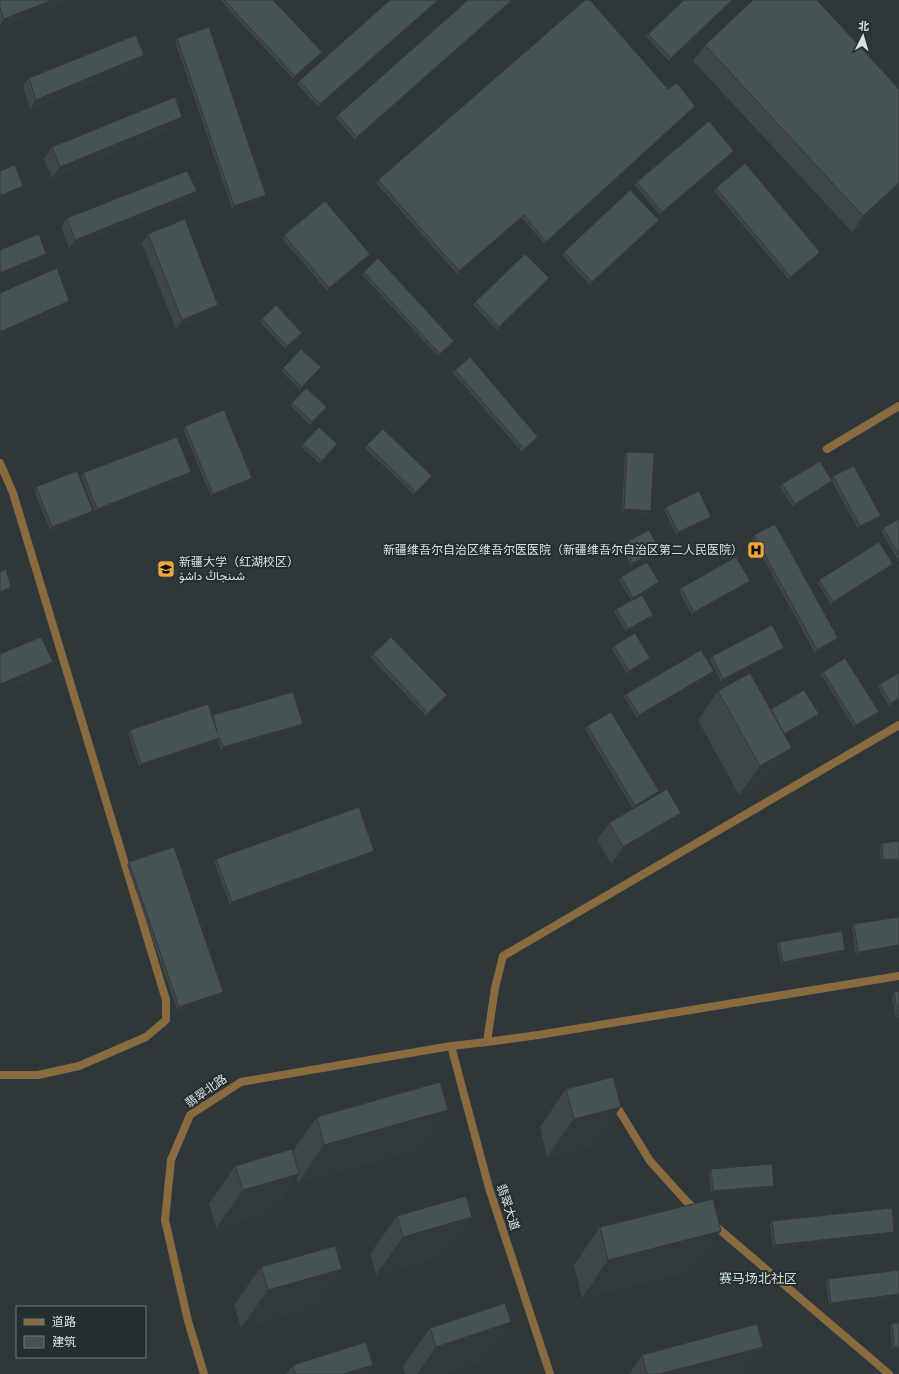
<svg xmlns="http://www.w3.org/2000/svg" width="899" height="1374" font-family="Poppins,Vazirmatn,'Noto Sans SC',sans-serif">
<rect width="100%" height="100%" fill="#2e383a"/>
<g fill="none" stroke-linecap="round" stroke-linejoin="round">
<path stroke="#8a6a3f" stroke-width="8" d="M827,449l72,-43
M0,463l13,30 153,507v20l-20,17 -67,29 -41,9h-38
M487,1042l8,-54 8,-32 396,-231
M451,1046l38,142 61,186
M614,1102l36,59 37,41 11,9
M713,1224l176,150
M204,1374l-16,-53 -23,-101 6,-60 19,-45 51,-33 210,-36 36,-4 51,-7 361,-59"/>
</g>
<path fill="#3d4748" d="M0,0h68l-68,27z
M220,0h53l49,52 -2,3 -27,24z
M439,0l-121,107 -21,-23 2,-3z
M468,0h45l-158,140 -19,-22 2,-3z
M684,0h49l-64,61 -23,-24 2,-3z
M177,38l89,157 -2,3 -32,11 -57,-168z
M705,45l194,44v100l-47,43 -159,-171z
M144,55l-6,9 -108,45 -7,-23 6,-8z
M668,89l25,20 -149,135 -22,-26 -65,56 -81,-91 2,-3z
M175,128l-123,50 -8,-19 8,-12z
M732,154l-72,61 -25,-30 2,-3z
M716,188l102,67 -29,25 -75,-89z
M191,199l-122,49 -8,-21 6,-9z
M657,223l-67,62 -28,-30 2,-3z
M148,234l64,80 -36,15 -34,-86z
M284,235l84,22 -41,34 -45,-53z
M364,272l90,69 -2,2 -14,13 -76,-81z
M549,278l-2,3 -50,49 -24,-25 2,-3z
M262,319l40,14 -2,2 -15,14 -25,-27z
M321,367l-21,23 -19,-19 2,-3z
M455,370l83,67 -2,2 -14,13 -69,-79z
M292,403l35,4 -17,18 -20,-20z
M185,426l67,52 -2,3 -39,15 -28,-67z
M303,444h34l-17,20 -19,-17z
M367,445l65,31 -18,19 -49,-47z
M627,452l22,62 -27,-2 3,-58z
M83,473l106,2 -94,37 -14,-36z
M833,476l48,40 -2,2 -21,11 -27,-50z
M832,481l-2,3 -37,23 -13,-20 2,-3z
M36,487l57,24 -2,3 -41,16 -16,-40z
M666,507l45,10 -2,3 -33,15 -12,-25z
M899,519v43l-18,-31 2,-3z
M754,535l82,106 -21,12 -63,-115z
M623,544l36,4 -2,3 -26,14 -10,-18z
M893,564l-2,3 -60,38 -14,-23 2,-2z
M621,577l36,8 -15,10 11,20 -2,2 -25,15 -12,-20 2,-3 15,-9 -12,-20z
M748,584l-56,31 -13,-24 2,-3z
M614,646l34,15 -21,13 -15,-25z
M784,648l-2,3 -61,31 -11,-23 2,-3z
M373,654l72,44 -19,18 -56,-59z
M714,671l-2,3 -75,44 -13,-22 2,-2z
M823,672l56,40 -2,3 -23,13 -33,-54z
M899,673v27l-10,6 -11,-19 2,-3z
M718,691l53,18 48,5 -2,3 -32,18 -13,42 -33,18 -41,-75z
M213,715l90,9 -2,3 -80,23 -3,-9 -79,26 -11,-34 2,-3 82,-13z
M587,726l70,68 -24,15 -48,-80z
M609,823l60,6 -58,35 -14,-24z
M899,841v21l-18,1 -1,-17 2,-3z
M372,854l-142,51 -16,-43 2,-3z
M129,862l94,130 -2,3 -44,15 -50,-145z
M899,917v31l-43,7 -4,-28 2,-3z
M779,942l64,11 -62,12 -4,-20z
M894,992l5,26h-3l-4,-23z
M566,1089l28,56 -47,12 -7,-30z
M317,1117l105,31 -124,35 -2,-6 -24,35 -56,16 -7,-24 26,-38 57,-14z
M711,1169l63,17 -2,3 -61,5 -2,-22z
M397,1216l48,39 -69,20 -6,-21z
M772,1221l120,14 -119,13 -3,-24z
M600,1227l94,43 -112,28 -8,-33z
M261,1267l54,40 -74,21 -7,-23z
M899,1270v27l-70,9 -3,-24 2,-3z
M892,1323h7v26l-7,1 -2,-24z
M430,1328l54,33 -41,13h-38l-2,-8z
M642,1355l102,19h-115z
M293,1365l74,9h-81z"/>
<path fill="#32393b" d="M52,0h16l-68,27v-2l4,-6z
M438,0h1l-121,107 2,-3z
M512,0h1l-158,140 2,-3z
M732,0h1l-64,61 2,-3z
M322,52l-2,3 -27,24 2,-3z
M144,55l-6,9 -108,45 6,-9z
M695,106l-2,3 -149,135 2,-2z
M182,117l-7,11 -123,50 8,-11z
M734,151l-2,3 -72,61 2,-3z
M899,183v6l-47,43 11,-16z
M23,186l-6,9 -17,7v-6z
M197,191l-6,8 -122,49 6,-8z
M266,195l-2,3 -32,11 2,-3z
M524,215l-2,3 -65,56 2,-3z
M659,220l-2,3 -67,62 2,-3z
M820,252l-2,3 -29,25 2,-3z
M46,254l-6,9 -40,16v-6z
M370,254l-2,3 -41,34 2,-3z
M549,278l-2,3 -50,49 2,-3z
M69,301l-6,9 -63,28v-6z
M218,305l-6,9 -36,15 6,-9z
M302,333l-2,2 -15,14 2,-3z
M321,367l-2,3 -19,20 2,-3z
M538,437l-2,2 -14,13 2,-3z
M191,472l-2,3 -94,37 2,-3z
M432,476l-2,3 -16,16 2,-3z
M252,478l-2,3 -39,15 2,-2z
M832,481l-2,3 -37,23 2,-3z
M624,509l27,2 -2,3 -27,-2z
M93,511l-2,3 -41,16 2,-3z
M881,516l-2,2 -21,11 2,-3z
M711,517l-2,3 -33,15 2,-3z
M659,548l-2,3 -26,14 2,-2z
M893,564l-2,3 -60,38 2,-3z
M750,581l-2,3 -56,31 2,-3z
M659,582l-2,3 -26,16 2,-3z
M11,587l-6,9 -5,2v-6z
M653,615l-2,2 -25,15 2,-3z
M838,638l-2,3 -21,12 2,-3z
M784,648l-2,3 -61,31 2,-3z
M650,658l-2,3 -21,13 2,-3z
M53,662l-8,12 -45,18v-8z
M714,671l-2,3 -75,44 2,-3z
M447,695l-2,3 -19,18 2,-3z
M899,698v2l-10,6 2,-3z
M879,712l-2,3 -23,13 2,-3z
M819,714l-2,3 -40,23 2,-3z
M303,724l-2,3 -80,23 2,-3z
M220,738l-2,3 -79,26 2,-3z
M792,748l-20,29 -33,18 21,-29z
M659,791l-2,3 -24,15 2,-3z
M681,813l-12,16 -58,35 12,-17z
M374,851l-2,3 -142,51 2,-3z
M899,859v3l-18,1 2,-3z
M899,945v3l-43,7 2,-3z
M845,950l-2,3 -62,12 2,-3z
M223,992l-2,3 -44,15 2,-3z
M621,1107l-27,38 -47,12 27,-38z
M448,1110l-26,38 -124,35 26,-38z
M299,1174l-27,38 -56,16 27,-38z
M774,1186l-2,3 -61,5 2,-3z
M472,1217l-27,38 -69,20 27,-38z
M721,1231l-27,39 -112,28 26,-38z
M894,1232l-2,3 -119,13 2,-3z
M342,1269l-27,38 -74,21 27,-38z
M899,1294v3l-70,9 2,-3z
M511,1322l-27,39 -41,13h-26l19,-27z
M763,1347l-19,27h-84z
M894,1347h5v2l-7,1z
M373,1365l-6,9h-24z"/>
<path fill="#475254" stroke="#32393b" d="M0,0h52l-48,19 -4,-11z
M224,0h49l49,52 -27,24z
M390,0h48l-118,104 -21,-23z
M468,0h44l-155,137 -19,-22z
M585,0h5l78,89 9,-6 18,23 -149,136 -22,-27 -65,56 -81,-91z
M684,0h48l-61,58 -23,-24z
M753,0h64l82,89v94l-36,33 -158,-171z
M209,27l57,168 -32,11 -57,-168z
M136,35l8,20 -108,45 -7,-22z
M175,97l7,20 -122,50 -8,-20z
M709,121l25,30 -72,61 -25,-30z
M745,163l75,89 -29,25 -75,-89z
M15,165l8,21 -23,10v-25z
M187,171l10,20 -122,49 -8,-22z
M630,190l29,30 -67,62 -28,-30z
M325,201l45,53 -41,34 -45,-53z
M185,219l33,86 -36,15 -34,-86z
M39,234l7,20 -46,19v-23z
M525,254l24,24 -50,49 -24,-25z
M378,258l76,83 -14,13 -76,-82z
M57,268l12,33 -69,31v-39z
M276,305l26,28 -15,13 -25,-27z
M301,349l20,18 -19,20 -19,-19z
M470,357l68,80 -14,12 -69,-79z
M306,388l21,19 -15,15 -20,-19z
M224,410l28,68 -39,16 -28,-68z
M319,427l18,17 -15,17 -19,-17z
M383,429l49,47 -16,16 -49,-47z
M177,437l14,35 -94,37 -14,-36z
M627,452l27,1 -3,58 -27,-2z
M820,461l12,20 -37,23 -13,-20z
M854,466l27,50 -21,10 -27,-50z
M77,471l16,40 -41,16 -16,-40z
M699,491l12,26 -33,15 -12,-25z
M899,519v36l-16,-27z
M775,524l63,114 -21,12 -63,-115z
M649,530l10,18 -26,15 -10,-19z
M879,542l14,22 -60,38 -14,-22z
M736,557l14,24 -56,31 -13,-24z
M647,562l12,20 -26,16 -12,-21z
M6,569l5,18 -11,5v-20z
M642,595l11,20 -25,14 -12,-20z
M772,625l12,23 -61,31 -11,-23z
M635,633l15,25 -21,13 -15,-25z
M41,637l12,25 -53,22v-30z
M391,637l56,58 -19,18 -55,-59z
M701,650l13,21 -75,44 -13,-21z
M845,658l34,54 -23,13 -33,-53z
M750,673l42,75 -32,18 -42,-75z
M899,673v25l-8,5 -11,-19z
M804,690l15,24 -35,20 -13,-25z
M293,692l10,32 -80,23 -3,-9 -79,26 -11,-34 78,-26 9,28 -4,-17z
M611,712l48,79 -24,15 -48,-80z
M667,789l14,24 -58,34 -14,-24z
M359,807l15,44 -142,51 -16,-43z
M899,841v18l-16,1 -1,-17z
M174,847l49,145 -44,15 -50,-145z
M899,917v28l-41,7 -4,-28z
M842,931l3,19 -62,12 -4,-20z
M899,991v24l-1,1 -4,-24z
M613,1077l8,30 -47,12 -8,-30z
M440,1082l8,28 -124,35 -7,-28z
M292,1149l7,25 -56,16 -8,-24z
M772,1164l2,22 -61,5 -2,-22z
M466,1196l6,21 -69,20 -6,-21z
M713,1199l8,32 -113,29 -8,-33z
M892,1208l2,24 -119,13 -3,-24z
M335,1246l7,23 -74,21 -7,-23z
M899,1270v24l-68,9 -3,-24z
M505,1303l6,19 -75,25 -6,-19z
M892,1323h7v24h-5z
M757,1324l6,23 -103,27h-13l-5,-19z
M366,1342l7,23 -30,9h-48l-2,-9z"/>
<defs>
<symbol id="hospital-square" viewBox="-11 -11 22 22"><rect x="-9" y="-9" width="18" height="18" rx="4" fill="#eea73c" stroke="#242e30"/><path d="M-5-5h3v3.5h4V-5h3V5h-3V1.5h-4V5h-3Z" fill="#111"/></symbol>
<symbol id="university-square" viewBox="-11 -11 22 22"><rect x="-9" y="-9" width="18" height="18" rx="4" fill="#eea73c" stroke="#242e30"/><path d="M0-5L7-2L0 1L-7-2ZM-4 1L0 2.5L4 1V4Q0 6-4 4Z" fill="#111"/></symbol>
</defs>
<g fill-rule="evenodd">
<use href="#hospital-square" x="746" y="540" width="20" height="20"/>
<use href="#university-square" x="156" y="559" width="20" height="20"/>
</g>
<g text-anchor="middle" stroke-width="4" stroke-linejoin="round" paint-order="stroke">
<g font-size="12" fill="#dae1e2" stroke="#242e30" text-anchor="end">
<text x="743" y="554">新疆维吾尔自治区维吾尔医医院（新疆维吾尔自治区第二人民医院）</text>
<text x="179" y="566" text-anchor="start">新疆大学（红湖校区）<tspan x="179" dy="14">شىنجاڭ داشۆ</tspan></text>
</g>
<g font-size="12" fill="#dae1e2" stroke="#242e30">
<text transform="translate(206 1091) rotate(-35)" y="4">翡翠北路</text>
<text transform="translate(508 1207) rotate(72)" y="4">翡翠大道</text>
</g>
<g font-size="13" fill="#d2dfe2" stroke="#242e30">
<text x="758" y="1283">赛马场北社区</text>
</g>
</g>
<rect x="16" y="1306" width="130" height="52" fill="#242e30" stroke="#6d7677"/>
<rect x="24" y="1319" width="20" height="6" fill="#8a6a3f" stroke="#6d7677"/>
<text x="52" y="1326" font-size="12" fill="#dae1e2">道路</text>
<rect x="24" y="1336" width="20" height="12" fill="#475254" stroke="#6d7677"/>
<text x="52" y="1346" font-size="12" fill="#dae1e2">建筑</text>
<g transform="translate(863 36) rotate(5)" stroke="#242e30" stroke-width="3" paint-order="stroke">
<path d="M0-3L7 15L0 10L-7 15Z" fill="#dae1e2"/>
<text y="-6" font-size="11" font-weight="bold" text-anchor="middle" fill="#dae1e2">北</text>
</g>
</svg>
